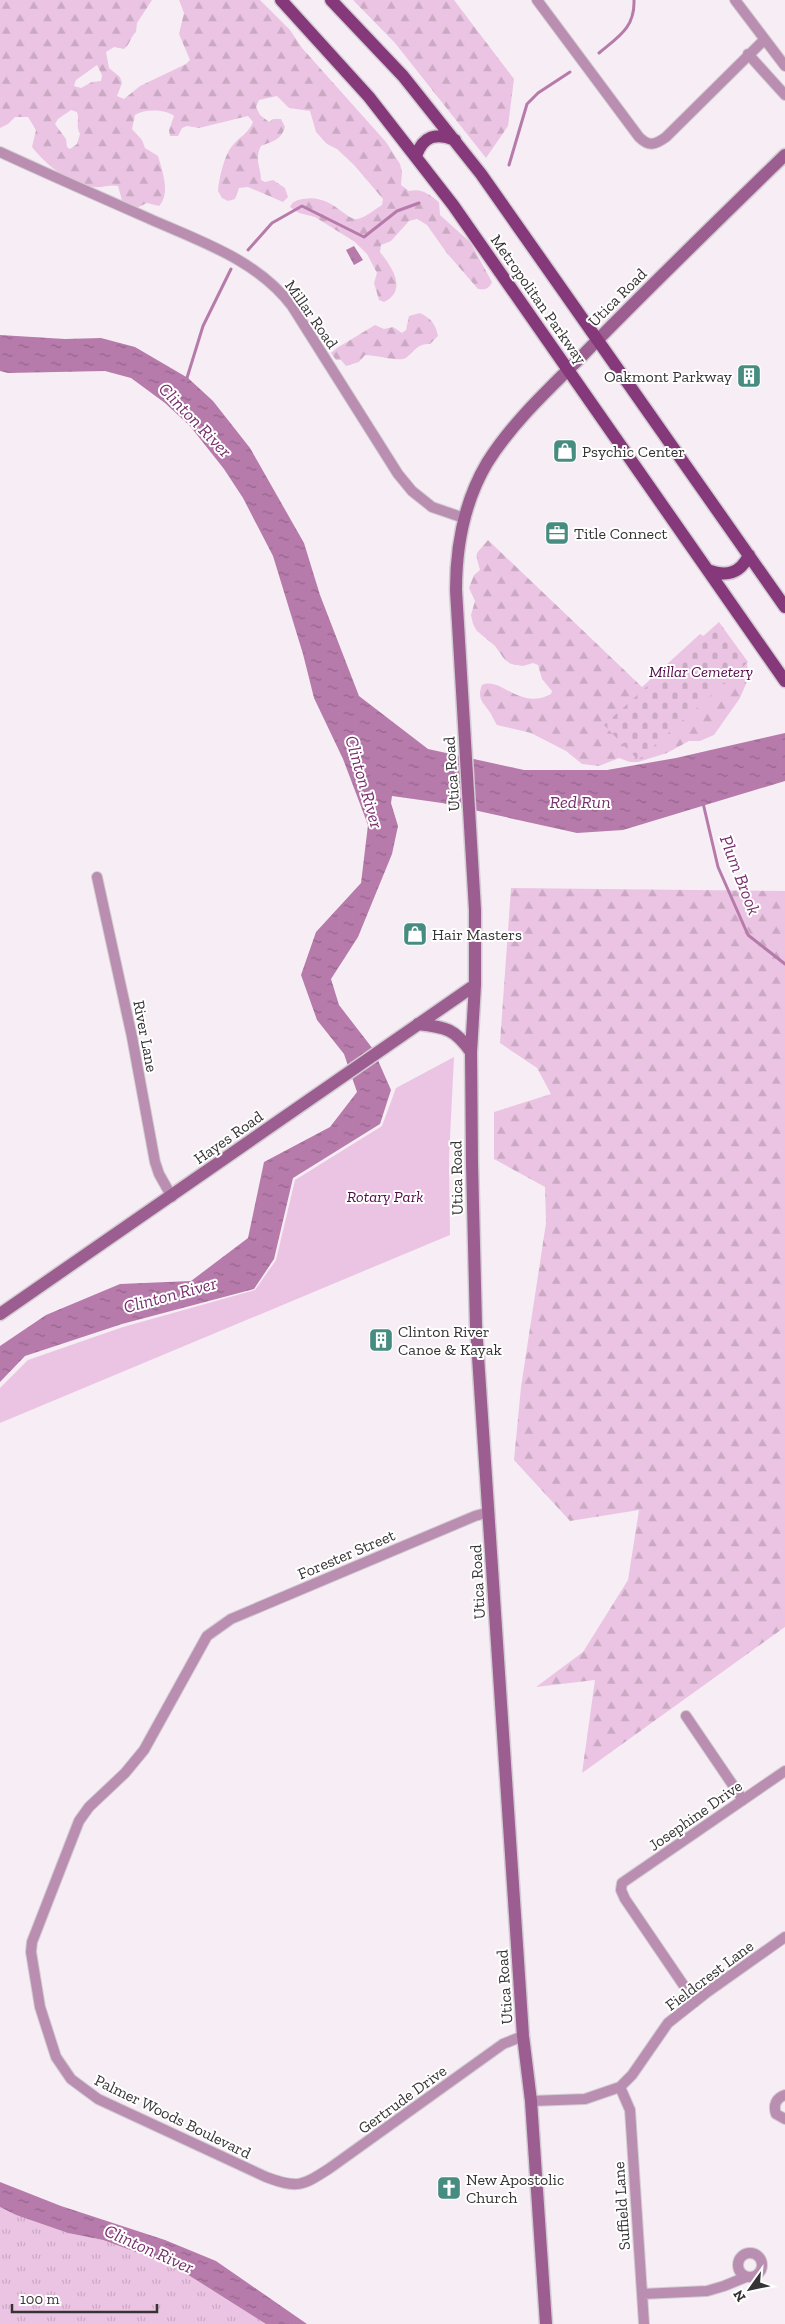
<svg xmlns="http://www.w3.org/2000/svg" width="785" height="2324" font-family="'Zilla Slab',serif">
<defs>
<pattern id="grass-tufts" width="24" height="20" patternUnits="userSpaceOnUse" patternTransform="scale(1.25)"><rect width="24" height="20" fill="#ebc4e3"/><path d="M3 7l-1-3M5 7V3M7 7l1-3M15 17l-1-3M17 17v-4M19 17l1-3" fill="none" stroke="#caa9c3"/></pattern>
<pattern id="forest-firs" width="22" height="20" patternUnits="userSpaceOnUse" patternTransform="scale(1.25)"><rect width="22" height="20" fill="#ebc4e3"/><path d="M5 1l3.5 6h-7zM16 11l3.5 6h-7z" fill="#caa9c3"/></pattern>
<pattern id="cemetery-stones" width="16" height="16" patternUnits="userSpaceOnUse" patternTransform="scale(1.25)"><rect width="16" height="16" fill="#ebc4e3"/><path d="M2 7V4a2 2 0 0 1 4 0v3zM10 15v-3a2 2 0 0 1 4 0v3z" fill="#caa9c3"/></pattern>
<pattern id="water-ripples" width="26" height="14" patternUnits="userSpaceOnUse" patternTransform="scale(1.25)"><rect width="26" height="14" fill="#b67bab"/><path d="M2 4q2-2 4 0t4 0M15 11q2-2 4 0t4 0" fill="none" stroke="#95658c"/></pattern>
</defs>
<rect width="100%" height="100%" fill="#f6eef4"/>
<path fill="url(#grass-tufts)" d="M0,2207l16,8 52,18 35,7 71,26 92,58h-266z"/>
<path fill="url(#forest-firs)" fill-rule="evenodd" d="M0,0h152l-15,23 -1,9c-6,5 -6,13 -12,17l-10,-2 -8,5 3,16 11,9 2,6 -5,13 7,3 16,-13 46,-22 4,-4 -11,-26 5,-21 -5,-13h81l30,30 12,18 84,94 14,22 2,8 -1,13 8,6c13,-3 20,3 30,11l1,13 30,27 22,40c-3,7 -7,8 -14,7l-32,-37 -19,-27 -10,-6 -8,2 -18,20 -10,4 -1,7c12,15 28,38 4,50l-5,-2 -5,-17 3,-10 -10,-19 -12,-12 -40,-25 -16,-4 -9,-6c3,-6 7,-7 13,-8 27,-6 43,21 54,20 8,-1 18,-10 25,-14l1,-6 -29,-34 -17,-16 -10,-5 -11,-12 -6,-21 -21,-3 -12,-12 -18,4 -3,7 4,8 9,7 4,-3h8l4,8c-4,13 -12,14 -24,19 -7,14 0,21 0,34l4,2 8,-2 12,8 3,9 -5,5 -35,-15 -9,1 -4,11 -7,2 -6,-3 -4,-7c1,-13 6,-35 14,-45 7,-9 16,-12 21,-24l-5,-6 -49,12 -12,-2 -5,2 -4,8h-8l-1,-6 5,-14c-10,-7 -29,-7 -39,-1l-3,14 10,11 3,8 13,8c4,14 13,38 1,50l-12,-3 -15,7 -9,-6 -5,-18c-8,-2 -15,2 -24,1 -26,-5 -46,-20 -62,-40l4,-17 -8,-13h-13l-7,7 -8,4zM97,65l5,10 -1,6 -9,1 -11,6 -7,-2 2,-6zM71,110l6,2c3,9 -2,13 3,22l-3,10 -7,5 -3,-2 -1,-8 -11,-15 3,-5z
M353,0h101l60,79 -6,47 -22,32 -91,-115z
M420,313c11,5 16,12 18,23l-8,8c-13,0 -14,6 -24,14 -9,4 -29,-3 -41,-3l-6,7 -13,4 -5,-6h-5l-5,-7 6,-5 38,-23 9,4 9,-2 9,6 4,-3 3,-14z
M488,540l154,147 58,-53 47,27 1,18 -8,19 -26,37 -14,6h-11l-22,12 -29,9h-8l-11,-4 -20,8 -17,-2 -16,-13 -35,-18 -34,-8c-3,-4 -5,-10 -8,-14 -7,-10 -12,-13 -7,-26 19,-9 37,26 69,9l1,-3 -10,-12 -4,-14 -5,-2 -10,3 -12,-2 -6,-4 -10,-14 -18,-15 -4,-7 -2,-9 4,-14 -6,-13 5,-13 6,-5c-5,-20 -6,-13 8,-30z
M511,888l274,3v736l-203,146 13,-93 -59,7 47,-35 45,-72 11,-70 -69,11 -56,-61 7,-73 25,-164 -1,-36 -51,-28v-47l57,-18 -14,-26 -37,-25z"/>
<path fill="url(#cemetery-stones)" d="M719,622l29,40 -110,98 -34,-35z"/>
<path fill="#ebc4e3" d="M454,1057l-5,101 1,77 -450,188v-35l28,-28 95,-33 132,-37 21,-30 19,-80 87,-54 14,-38z"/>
<path fill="url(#water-ripples)" d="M354,246l9,14 -9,5 -8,-15z
M0,335l65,4 36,-1 34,9 53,31 25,23 37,47 54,95 16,52 39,101 69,53 96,21h83l69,-12 109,-25v48l-162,49 -46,3 -135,-30 -50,-7 -1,7 7,23 -6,28 -34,83 -27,42 8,26 34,44 18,41 -11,34 -87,54 -19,81 -20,30 -132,35 -97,32 -25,26v-36l46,-31 74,-31 71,-3 57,-43 16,-76 66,-35 27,-35 -13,-38 -27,-34 -16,-45 15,-43 45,-49 7,-58 -25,-66 -29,-61 -11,-44 -30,-98 -30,-58 -19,-29 -34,-43 -25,-23 -34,-25 -26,-7 -97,2 -8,-2z
M0,2182l61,24 104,34 51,21 91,63h-41l-92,-58 -71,-26 -35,-7 -52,-18 -16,-8z"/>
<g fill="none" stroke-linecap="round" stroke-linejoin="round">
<path stroke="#b67bab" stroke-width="3" d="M599,53c19,-16 36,-25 35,-53
M509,165l18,-61 11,-11 32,-21
M248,250l24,-27 30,-17 62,31 33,-26 22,-8
M186,381l17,-55 28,-57
M703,803l15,64 30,68 37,29"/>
<defs>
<path id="street" d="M537,0l102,137c10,10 16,8 27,0l98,-97
M735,0l50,66
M748,54l37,41
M0,152c50,23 100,45 150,67 52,23 107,41 142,87l106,168 14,17 20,16 32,11
M97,877l35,160 23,125 4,12 13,23
M489,1512l-14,4 -244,103 -24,17 -63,114 -19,23 -36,34 -10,14 -47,121 -1,10 9,55 16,50 15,22 27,20 168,78c32,12 36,9 64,-9l173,-124 20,-8
M686,1716l57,84
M695,2002l-70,-103 -4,-9 1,-7 163,-112
M620,2087l10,23 14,214
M785,2095c-9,3 -12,10 -9,19l9,5
M531,2101l54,-2 35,-12 12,-12 36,-52 38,-30 79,-56
M738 2265a12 12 0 1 1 24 0a12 12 0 1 1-24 0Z
M642,2294l65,-3 17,-5 22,-9"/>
<path id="secondary" d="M418,1024c28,3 37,5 53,28
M0,1314l475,-329
M546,2324l-15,-223 -8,-65 -47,-710 -4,-163 -1,-111 4,-67v-75l-19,-320c0,-44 8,-88 31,-127 25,-40 60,-72 93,-105 67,-69 136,-136 205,-203"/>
<path id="primary" d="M281,0l88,97 84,108 332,476
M331,0l72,76 78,98 304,433
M416,156c7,-20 20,-24 39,-16
M708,570c18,7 32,4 41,-15"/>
</defs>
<use href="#street" stroke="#d3ccd2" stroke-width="12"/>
<use href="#secondary" stroke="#d3ccd2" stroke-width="15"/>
<use href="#primary" stroke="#d3ccd2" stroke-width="15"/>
<use href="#street" stroke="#ba8eb1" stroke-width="10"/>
<use href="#secondary" stroke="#9c5d91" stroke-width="12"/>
<use href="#primary" stroke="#85397a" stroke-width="12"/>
</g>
<defs>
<symbol id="building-square" viewBox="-11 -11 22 22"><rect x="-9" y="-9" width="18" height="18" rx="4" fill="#478c80" stroke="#fff"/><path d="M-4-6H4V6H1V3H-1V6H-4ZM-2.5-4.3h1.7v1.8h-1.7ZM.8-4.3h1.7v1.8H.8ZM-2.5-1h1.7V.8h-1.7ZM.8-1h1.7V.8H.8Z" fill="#fff"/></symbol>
<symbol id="shop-square" viewBox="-11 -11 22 22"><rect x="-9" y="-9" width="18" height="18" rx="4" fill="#478c80" stroke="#fff"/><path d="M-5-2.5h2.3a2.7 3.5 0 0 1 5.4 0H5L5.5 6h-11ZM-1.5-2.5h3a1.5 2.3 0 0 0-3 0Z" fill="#fff"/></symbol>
<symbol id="office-square" viewBox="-11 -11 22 22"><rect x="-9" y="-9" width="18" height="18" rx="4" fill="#478c80" stroke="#fff"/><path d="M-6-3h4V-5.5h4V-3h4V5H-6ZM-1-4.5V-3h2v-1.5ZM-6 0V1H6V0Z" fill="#fff"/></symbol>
<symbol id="church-square" viewBox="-11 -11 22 22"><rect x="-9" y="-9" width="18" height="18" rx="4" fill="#478c80" stroke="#fff"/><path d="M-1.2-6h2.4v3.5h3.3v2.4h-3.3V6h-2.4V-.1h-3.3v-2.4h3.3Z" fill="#fff"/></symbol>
</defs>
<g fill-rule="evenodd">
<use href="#building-square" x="735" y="362" width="28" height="28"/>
<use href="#shop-square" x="551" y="437" width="28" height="28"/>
<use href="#office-square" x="543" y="519" width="28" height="28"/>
<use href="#shop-square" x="401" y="920" width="28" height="28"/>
<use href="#building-square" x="367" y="1326" width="28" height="28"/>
<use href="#church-square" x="435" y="2174" width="28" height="28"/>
</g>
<g text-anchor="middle" stroke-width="4" stroke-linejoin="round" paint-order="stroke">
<g font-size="16" fill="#363335" stroke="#fff">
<text transform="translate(617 297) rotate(-45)" y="6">Utica Road</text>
<text transform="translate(539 299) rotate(55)" y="6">Metropolitan Parkway</text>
<text transform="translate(312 314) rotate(55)" y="6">Millar Road</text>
<text transform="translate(451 774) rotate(-94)" y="6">Utica Road</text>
<text transform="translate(146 1036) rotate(79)" y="6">River Lane</text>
<text transform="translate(228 1137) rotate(-35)" y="6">Hayes Road</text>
<text transform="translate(456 1178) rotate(-91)" y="6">Utica Road</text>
<text transform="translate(346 1554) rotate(-23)" y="6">Forester Street</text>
<text transform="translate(477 1582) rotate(-93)" y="6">Utica Road</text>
<text transform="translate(695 1815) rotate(-35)" y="6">Josephine Drive</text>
<text transform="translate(709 1975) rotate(-37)" y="6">Fieldcrest Lane</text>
<text transform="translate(504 1987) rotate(-94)" y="6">Utica Road</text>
<text transform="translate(402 2099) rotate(-36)" y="6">Gertrude Drive</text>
<text transform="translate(173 2116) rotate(26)" y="6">Palmer Woods Boulevard</text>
<text transform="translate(621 2206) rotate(-94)" y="6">Suffield Lane</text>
</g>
<g font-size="16" fill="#363335" stroke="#fff" text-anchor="start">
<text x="732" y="382" text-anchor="end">Oakmont Parkway</text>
<text x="582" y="457">Psychic Center</text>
<text x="574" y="539">Title Connect</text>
<text x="432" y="940">Hair Masters</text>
<text x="398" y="1337">Clinton River<tspan x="398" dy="18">Canoe &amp; Kayak</tspan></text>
<text x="466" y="2185">New Apostolic<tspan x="466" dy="18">Church</tspan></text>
</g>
<g font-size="16" font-style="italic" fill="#53094a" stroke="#fff">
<text x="701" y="677">Millar Cemetery</text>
<text x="385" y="1202">Rotary Park</text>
</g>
<g font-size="18" font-style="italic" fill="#78306d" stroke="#fff">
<text transform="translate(195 420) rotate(46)" y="6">Clinton River</text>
<text transform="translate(364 782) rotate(74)" y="6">Clinton River</text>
<text x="580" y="808">Red Run</text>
<text transform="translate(740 875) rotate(69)" y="6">Plum Brook</text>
<text transform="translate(170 1295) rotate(-15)" y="6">Clinton River</text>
<text transform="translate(149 2249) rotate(24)" y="6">Clinton River</text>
</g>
</g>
<g transform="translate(750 2289) rotate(237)" stroke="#ffffff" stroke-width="4" paint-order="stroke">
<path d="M0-4L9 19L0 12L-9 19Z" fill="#363335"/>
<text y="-8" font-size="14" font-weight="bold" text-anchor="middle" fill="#363335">N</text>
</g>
<path d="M12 2304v8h145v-8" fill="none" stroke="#363335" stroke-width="2.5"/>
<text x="20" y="2304" font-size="15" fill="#363335" stroke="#ffffff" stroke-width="4" paint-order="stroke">100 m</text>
</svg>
